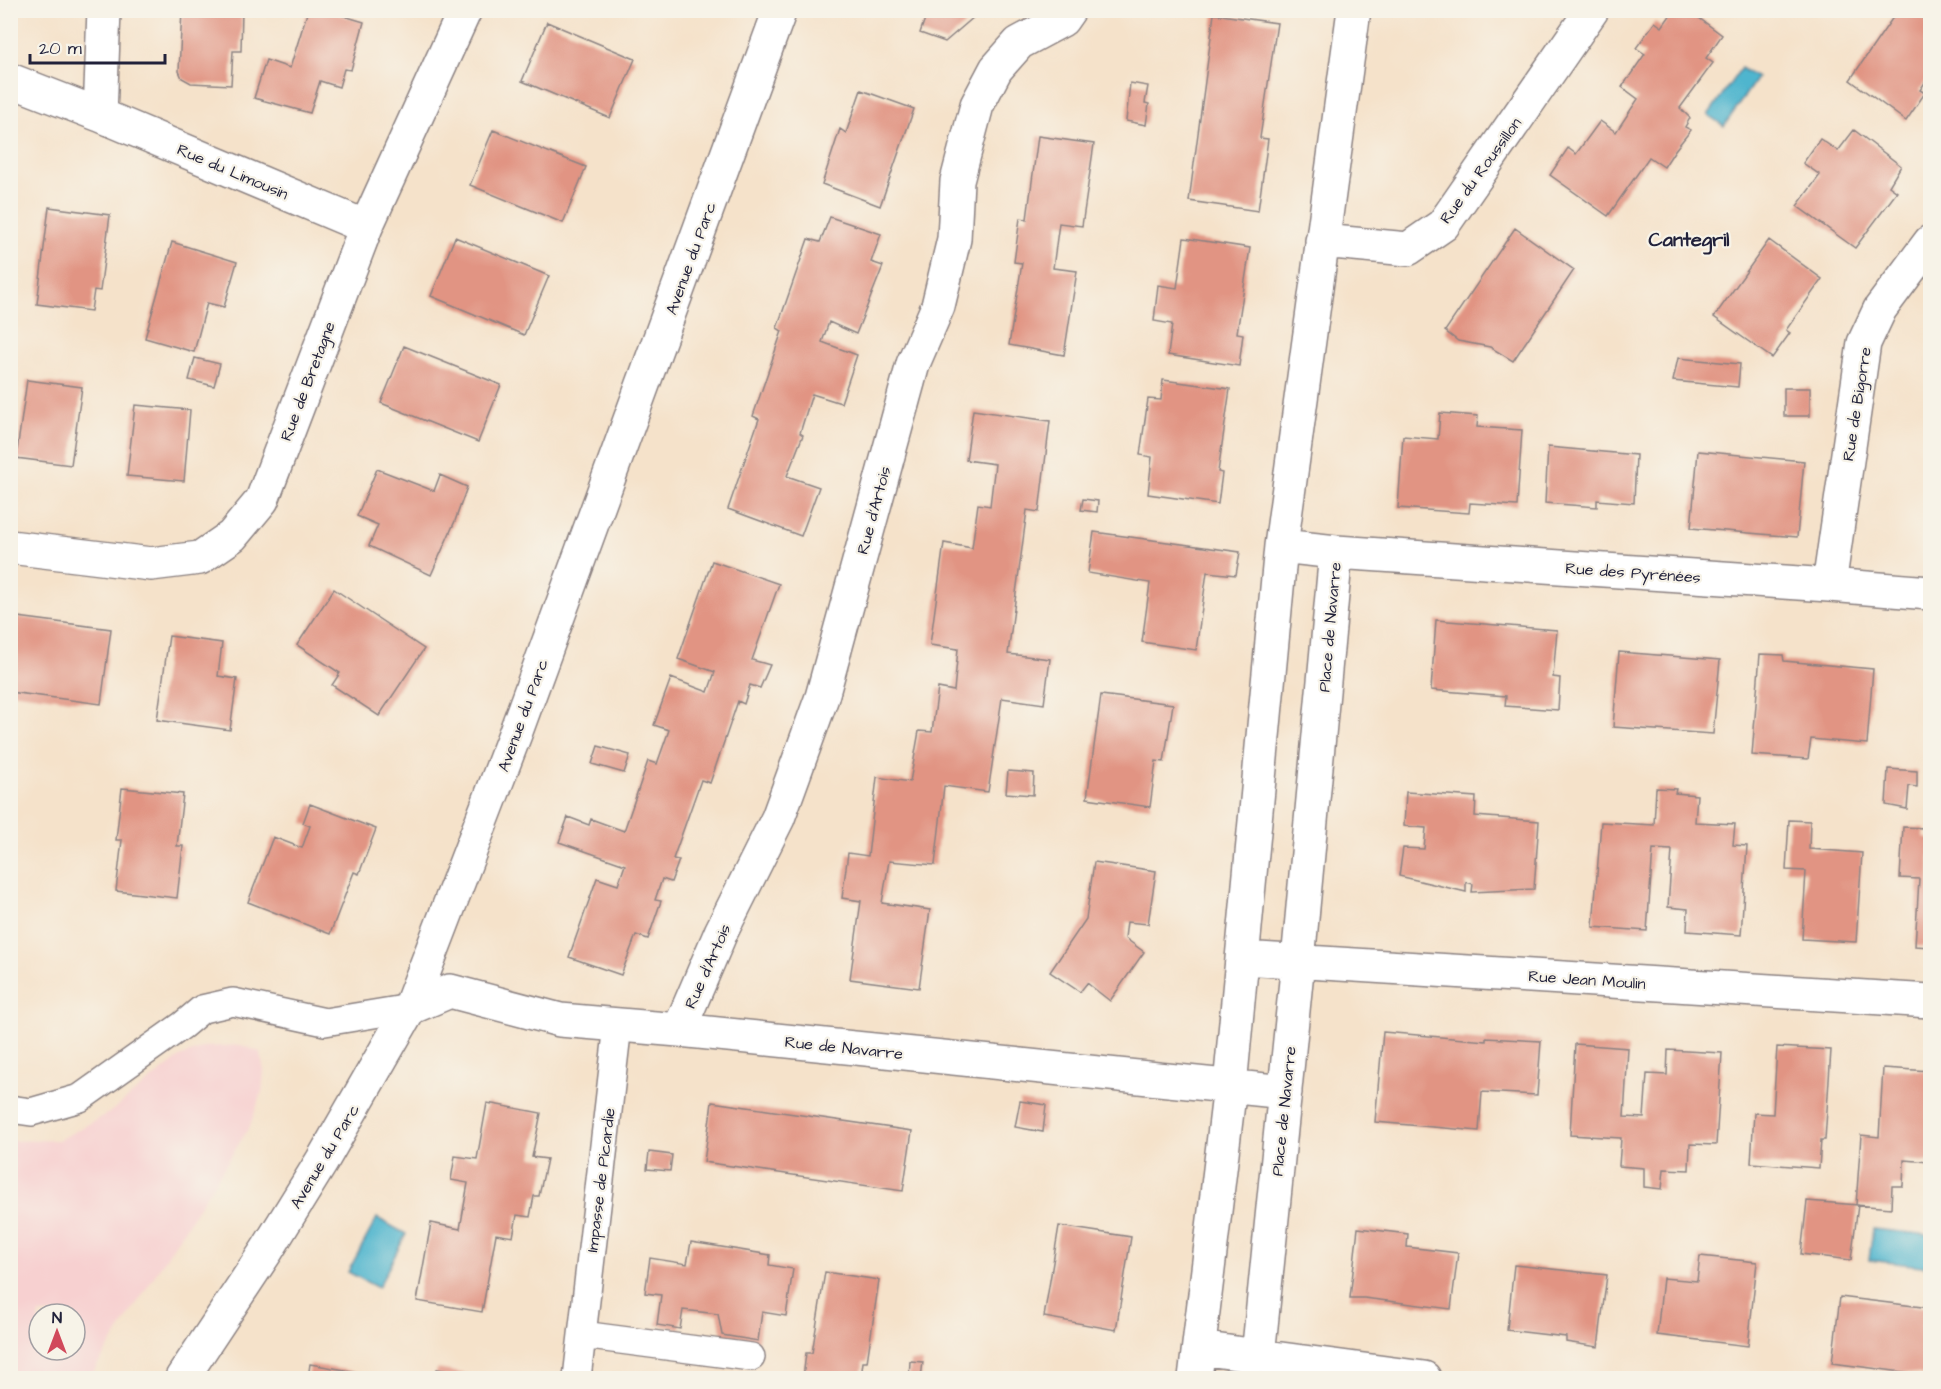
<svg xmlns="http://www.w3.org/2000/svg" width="1941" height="1389" font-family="'Architects Daughter',sans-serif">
<rect width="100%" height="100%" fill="#f7f3e8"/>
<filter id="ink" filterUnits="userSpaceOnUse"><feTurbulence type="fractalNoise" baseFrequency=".0167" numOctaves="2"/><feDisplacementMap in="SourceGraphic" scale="12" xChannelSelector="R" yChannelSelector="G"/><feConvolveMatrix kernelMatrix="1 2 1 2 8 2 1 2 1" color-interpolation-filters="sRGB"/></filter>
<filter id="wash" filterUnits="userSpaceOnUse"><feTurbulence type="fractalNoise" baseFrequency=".008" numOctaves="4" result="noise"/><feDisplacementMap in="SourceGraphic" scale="24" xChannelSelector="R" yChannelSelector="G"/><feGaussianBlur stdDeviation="1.35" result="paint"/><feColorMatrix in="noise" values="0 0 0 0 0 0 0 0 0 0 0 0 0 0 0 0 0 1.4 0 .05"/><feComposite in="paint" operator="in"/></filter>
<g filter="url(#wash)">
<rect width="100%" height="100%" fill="#f5e2ca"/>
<path fill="#f7d0d0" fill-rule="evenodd" d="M241,1045l19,7 4,19 -2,21 -13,36 -156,244 -5,6h-77v-237l48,-1 50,-27 71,-56 25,-10zM39,1314h36v36h-36z"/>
<path fill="#4fb5ce" stroke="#386c84" stroke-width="1.5" d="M1741,68l16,10 -33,48 -16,-11z
M377,1218l29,16 -28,54 -30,-16z
M1873,1229l57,6v32l-61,-7z"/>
<g id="blocks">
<path fill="#e19483" d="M182,10h60l-1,41h-8l-2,34 -40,-2 -9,-5 -3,-7z
M308,10h16l40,12 -13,48 -7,-1 -5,18 -19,-6 -10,32 -56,-15 12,-38 24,8z
M928,10h54l-37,32 -25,-9z
M1674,10h14l34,25 -16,23 7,5 -33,45 10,10 -5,9 6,3 -16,20 -11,17 -15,-10 -41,59 -58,-41 18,-27 8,6 24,-33 16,11 22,-33 -16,-12 23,-33 -9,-6 19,-26 7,5z
M1898,10h13l19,14v51l-10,15 5,3 -19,28 -56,-41z
M1214,14l63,9 -17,115 8,1 -10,72 -69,-10z
M547,22l88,37 -25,59 -88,-37z
M1130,83l18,3 -3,17 4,1 -3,21 -20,-4z
M861,90l53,19 -34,97 -58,-22 18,-55 6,4z
M493,130l93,37 -23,56 -93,-38z
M1854,130l47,36 -12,20 8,6 -42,56 -58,-42 23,-31 -17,-12 17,-24 18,12z
M1038,136l56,8 -12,82 -23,-3 -6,45 24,3 -13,84 -55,-10 13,-82 -8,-1 6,-44 7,1z
M49,207l61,8 -10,76 -6,-1 -3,21 -54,-7z
M830,217l51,17 -10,28 12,4 -27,68 -27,-12 -7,20 35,13 -16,48 -29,-9 -12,39 3,2 -16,41 32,11 -18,49 -73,-27 31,-90 -6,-3 29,-85 -5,-3 31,-89 12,3z
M1515,228l59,42 -61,91 -23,-14 -32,-6 -13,-10z
M455,237l94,39 -25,59 -93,-39z
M1184,238l66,10 -13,85 6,1 -4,32 -71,-11 4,-31 -18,-3 4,-36 19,3z
M1769,240l53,39 -36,51 4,3 -18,25 -58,-41z
M172,242l65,20 -13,45 -17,-4 -13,49 -49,-14z
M404,346l97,39 -23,57 -97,-39z
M195,358l25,6 -6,22 -25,-6z
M1678,358l62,6 -2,23 -65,-6z
M27,380l55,7 -11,78 -55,-7z
M1163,380l67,9 -12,83 4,1 -4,31 -70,-10 4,-37 -12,-2 8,-56 13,1z
M1784,388h26v28h-26z
M135,405l55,5 -6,71 -57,-5z
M973,410l77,11 -11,91 -12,-2 -19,144 42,5 -6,45 -42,-6 -14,94 -44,-6 -9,79 -46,-4 -7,42 48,7 -11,78 -69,-9 11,-78 -19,-3 6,-45 20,3 9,-79 33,5 9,-51 13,1 6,-44 16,3 4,-42 -28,-4 14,-102 28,5 6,-44 12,2 5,-42 -29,-4z
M1440,413l38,3 -1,11 45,3 -5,76 -47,-3 -1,10 -71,-5 5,-72 35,3z
M1548,447l88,8 -2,48 -37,-3v7l-52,-4z
M1698,451l106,10 -7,76 -106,-9z
M377,469l57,22 6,-16 27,12 -12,34 -24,54 -62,-29 9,-21 -21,-9z
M1083,499l15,2 -1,11 -16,-2z
M1094,532l146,20 -4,23 -29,-3 -11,78 -54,-8 8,-59 -62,-10z
M712,561l67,23 -27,76 18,5 -10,23 -10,-3 -6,19 -6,-3 -28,82 -9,-3 -28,79 6,1 -8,22 -9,-3 -7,21 6,1 -13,38 -12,-4 -15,40 -52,-18 28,-79 21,7 7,-20 -66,-23 9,-25 21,8 2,-6 33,12 24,-70 9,3 12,-34 -15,-5 17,-47 37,14 7,-20 -37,-13z
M334,589l90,60 -45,67 -47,-31 8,-12 -43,-28z
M10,616l101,13 -10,75 -91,-12z
M1436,620l121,10 -4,47 7,1 -2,32 -53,-4 1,-10 -75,-6z
M169,636l53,7 -4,33 19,3 -7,51 -73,-10z
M1619,652l101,8 -7,74 -100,-7z
M1760,654l23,1 1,6 89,8 -6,75 -56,-5 -3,20 -56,-4z
M1101,695l72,9 -9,58 -8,-1 -6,46 -63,-9z
M598,746l32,9 -6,18 -32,-9z
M1888,769l29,2v16l-8,-1 -2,23 -21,-4z
M1008,771l26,2 -1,22 -27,-2z
M122,788l61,6 -6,52h6l-6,52 -61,-7 6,-51h-6z
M1656,788l20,1 -1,4 22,2 -2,27 40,2 -2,21 14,1 -6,89 -54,-4 1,-22 -20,-2 4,-57 -19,-1 -6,82 -54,-4 8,-105 53,3z
M1406,792l70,5 -1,19 64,5 -5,68 -62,3 1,-8 -7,-2v10l-67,-16 4,-28 21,1 2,-21 -22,-2z
M310,804l66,25 -17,45 -5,-2 -24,62 -82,-32 25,-65 29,11 8,-22 -7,-3z
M1789,820l21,1 -1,28 53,4 -6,89 -54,-3 4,-68 -20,-1z
M1903,827l22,1 -1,10 6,1v108l-15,-1 4,-67 -19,-1z
M1094,862l62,9 -8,53 -21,-2 -2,16 19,14 -34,49 -23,-18 -7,9 -30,-20 36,-53z
M1383,1032l103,9v-3l55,3 -4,54 -55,-3 -3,39 -104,-9z
M1575,1044l53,4 -4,69 20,1 3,-44 20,1 1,-25 54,3 -6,92 -26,-1 -1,26 -25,-1 -2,20 -18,-2v-19l-25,-2 2,-28 -51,-3z
M1777,1047l54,3 -6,90h-4l-2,28 -68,-5 3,-50 19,1z
M1883,1068l47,3v91l-26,-2 -1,26h-11l-1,22 -35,-3 5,-70 18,2z
M1020,1101l26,4 -3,27 -28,-5z
M712,1102l200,29 -9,60 -199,-29z
M487,1103l54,10 -9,44 15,2 -8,37h-5l-4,21 -13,-2 -4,22 -17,-3 -14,78 -65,-11 14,-78 29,6 8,-46 -17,-3 4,-24 22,3z
M649,1152l23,3 -2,16 -23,-2z
M1807,1201l51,4 -7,55 -50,-6z
M1059,1226l72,11 -15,93 -72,-13z
M1358,1228l50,6 -1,13 51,6 -7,56 -87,-11h-14z
M691,1242l79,13 -1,10 24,4 -7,47 -24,-4 -4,29 -36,-6 -4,-21 -35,-4 -3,19 -23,-4 4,-30 -16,-2 5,-35 37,6z
M1700,1256l57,6 -9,84 -91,-11 6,-57 34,3z
M1514,1265l93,10 -9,72 -32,-5v-5l-59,-7z
M825,1272l54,8 -12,82h-4l-2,16h-58l3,-25h6z
M1840,1297l90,11v32l-4,35 -94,-12z
M910,1361l13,1 -2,16h-12z
M310,1364l76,13v1h-78z
M437,1369l47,8 -1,1h-48z"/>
</g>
</g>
<g filter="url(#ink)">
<use href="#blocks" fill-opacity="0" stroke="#8c8282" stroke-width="1.5"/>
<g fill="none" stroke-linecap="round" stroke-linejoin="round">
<defs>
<path id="service" d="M10,1109l21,3 49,-14 103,-73 19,-16 31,-7 92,20 85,-14
M582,1335l169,22
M577,1378l41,-353"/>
<path id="minor" d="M10,80l90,35 266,112
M100,115l4,-105
M1322,241l86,8 35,-24 149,-215
M1281,546l73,-536
M10,547l141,17 49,-6 32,-22 30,-36 104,-273 99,-217
M1336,552l493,33 101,8
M1829,585l35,-242 16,-34 50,-67
M1243,958l687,43
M410,1008l40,-17 110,29 119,10 606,62
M679,1030l42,-98 57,-114 44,-121 91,-333 25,-58 16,-67 3,-58 20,-76 19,-36 23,-26 43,-23 7,-10
M1258,1356l166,22
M1195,1378l35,-292 51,-540 55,6 -38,409 -40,395 -59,-8"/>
<path id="tertiary" d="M182,1378l85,-128 55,-89 88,-153 105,-274 265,-724"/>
</defs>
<use href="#service" stroke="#8c8282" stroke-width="30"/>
<use href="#minor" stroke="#8c8282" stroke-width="36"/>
<use href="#tertiary" stroke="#8c8282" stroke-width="36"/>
<use href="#service" stroke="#fff" stroke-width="27"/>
<use href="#minor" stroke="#fff" stroke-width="33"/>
<use href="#tertiary" stroke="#fff" stroke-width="33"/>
</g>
</g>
<g text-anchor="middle" stroke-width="4.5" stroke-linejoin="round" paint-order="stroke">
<g font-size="16" fill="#22223b" stroke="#f7f3e8">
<text transform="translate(1480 170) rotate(-54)" y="6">Rue du Roussillon</text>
<text transform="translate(233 171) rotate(23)" y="6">Rue du Limousin</text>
<text transform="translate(690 258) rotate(-70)" y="6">Avenue du Parc</text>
<text transform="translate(307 381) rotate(-69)" y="6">Rue de Bretagne</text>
<text transform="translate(1856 404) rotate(-81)" y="6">Rue de Bigorre</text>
<text transform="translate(873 510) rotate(-75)" y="6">Rue d'Artois</text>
<text transform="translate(1633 572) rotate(4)" y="6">Rue des Pyrénées</text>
<text transform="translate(1329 627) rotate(-85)" y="6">Place de Navarre</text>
<text transform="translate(522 715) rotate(-70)" y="6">Avenue du Parc</text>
<text transform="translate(707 966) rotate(-66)" y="6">Rue d'Artois</text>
<text transform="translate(1587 979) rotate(4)" y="6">Rue Jean Moulin</text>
<text transform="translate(844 1047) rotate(6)" y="6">Rue de Navarre</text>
<text transform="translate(1283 1111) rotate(-84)" y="6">Place de Navarre</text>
<text transform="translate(324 1156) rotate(-59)" y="6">Avenue du Parc</text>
<text transform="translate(600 1180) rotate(-83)" y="6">Impasse de Picardie</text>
</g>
<g font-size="20" font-weight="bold" fill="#22223b" stroke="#f7f3e8">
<text x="1689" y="246">Cantegril</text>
</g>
</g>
<rect width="1941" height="1389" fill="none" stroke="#f7f3e8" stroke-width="36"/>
<g transform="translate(57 1332)"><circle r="28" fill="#f7f3e8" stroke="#a29fa3" stroke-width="1.5"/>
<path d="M0-4.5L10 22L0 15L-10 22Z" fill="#d1495b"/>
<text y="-9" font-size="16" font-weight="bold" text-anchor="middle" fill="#22223b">N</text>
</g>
<path d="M30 54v9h135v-9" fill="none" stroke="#22223b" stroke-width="3"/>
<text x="39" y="54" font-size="18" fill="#22223b" stroke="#f7f3e8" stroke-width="4.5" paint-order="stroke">20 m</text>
</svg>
